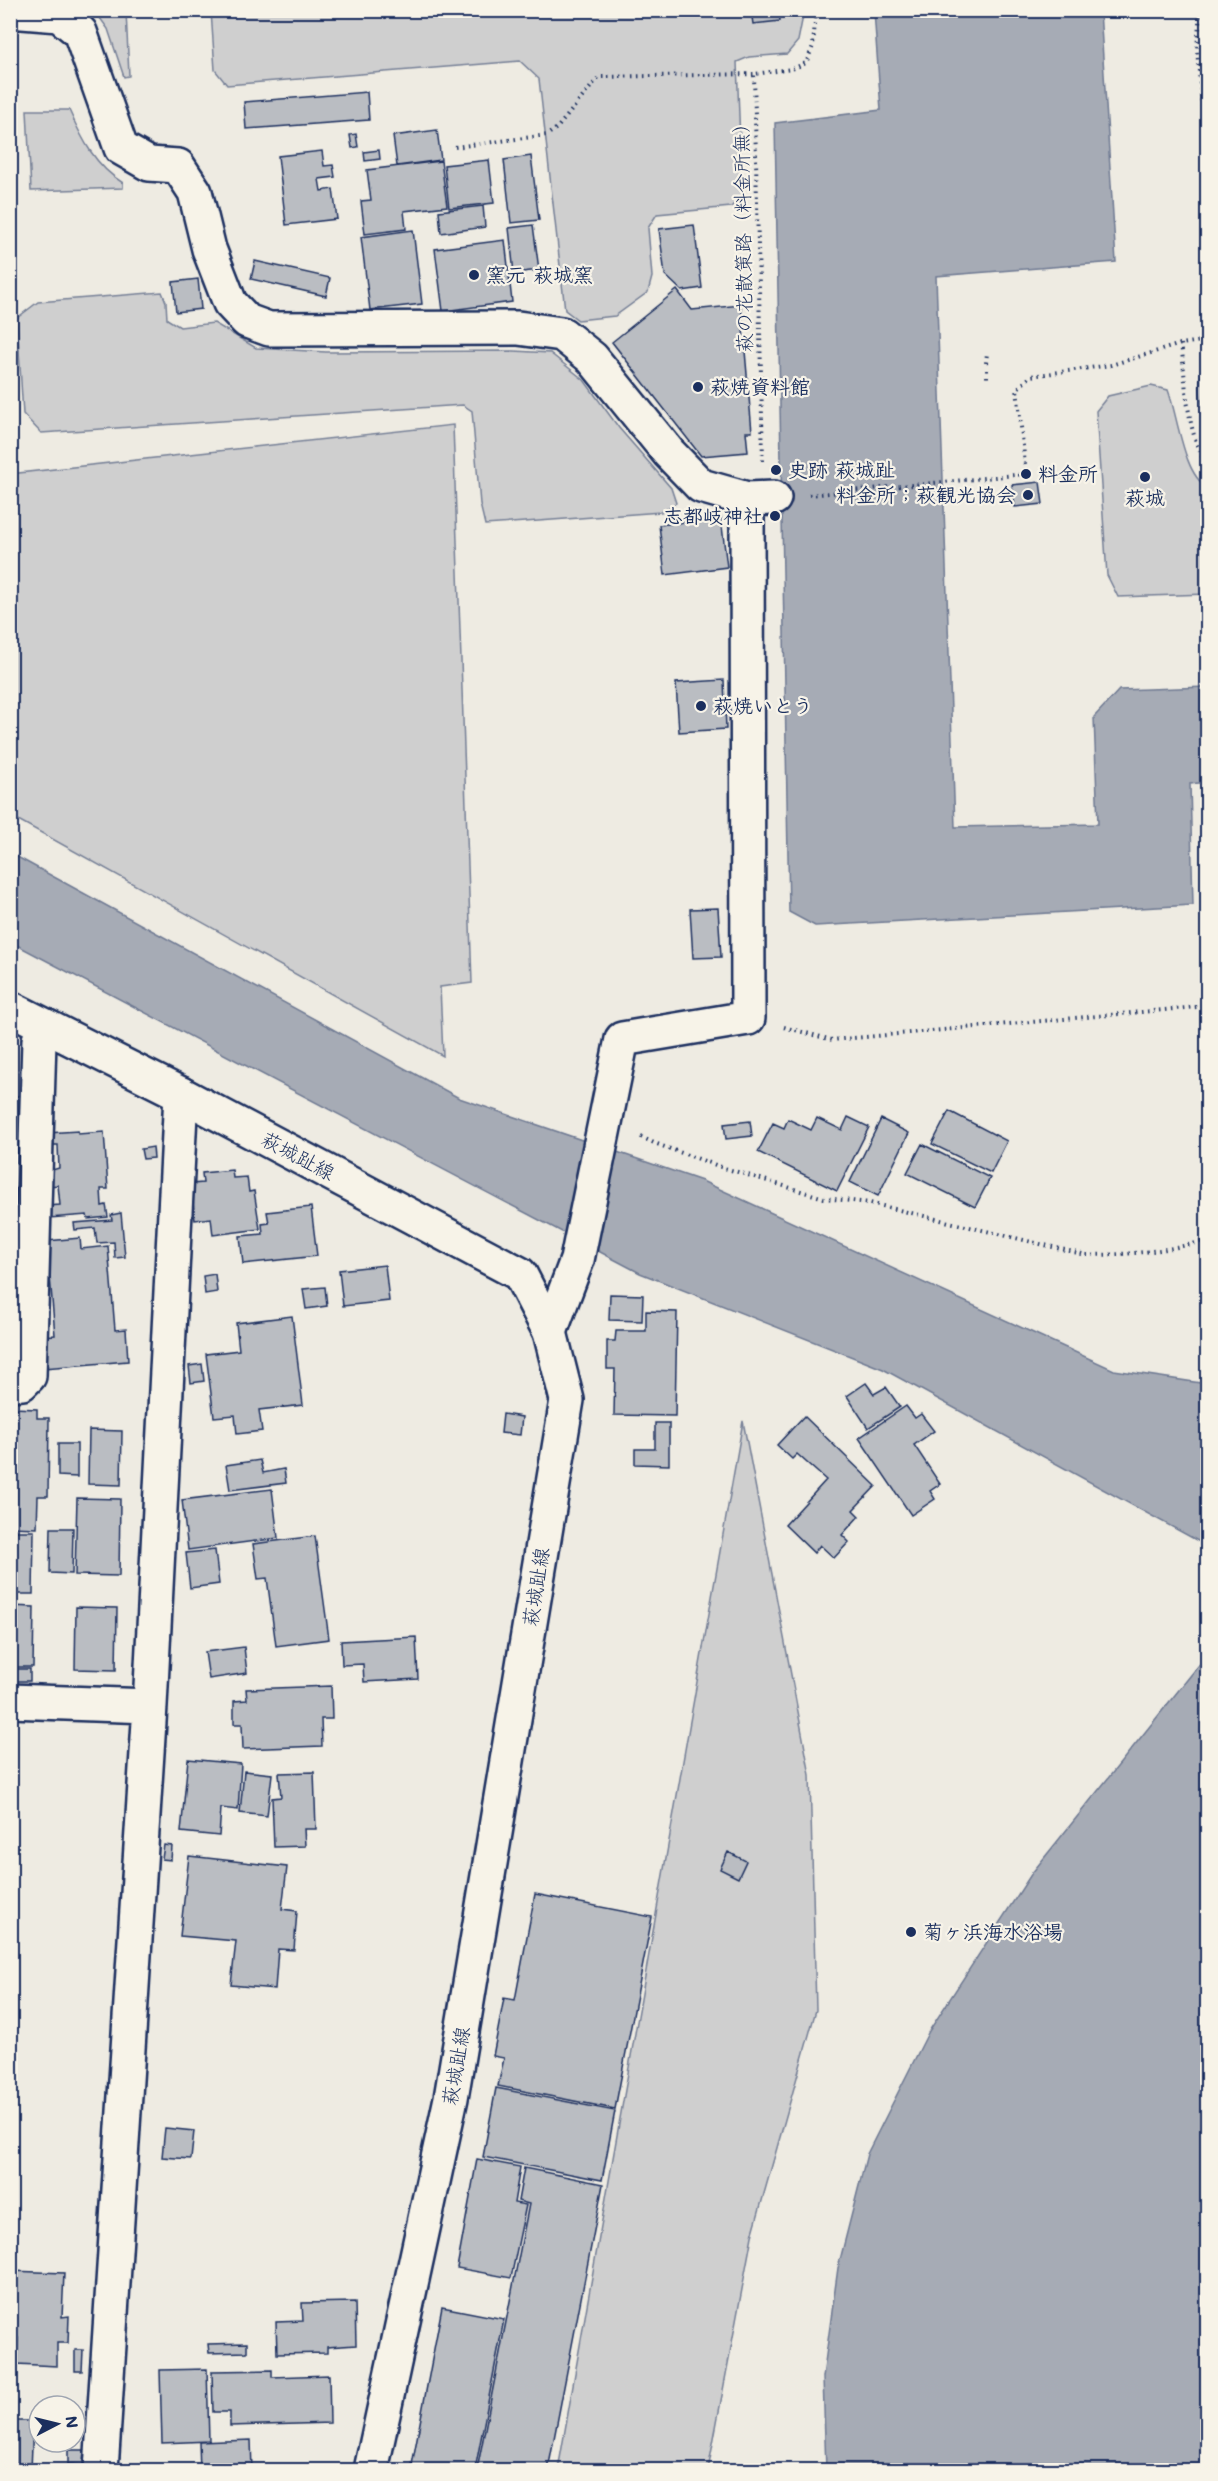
<svg xmlns="http://www.w3.org/2000/svg" width="1218" height="2481" font-family="Mali,'Klee One',sans-serif">
<rect width="100%" height="100%" fill="#eeebe2"/>
<filter id="ink" filterUnits="userSpaceOnUse"><feTurbulence type="fractalNoise" baseFrequency=".0167" numOctaves="2"/><feDisplacementMap in="SourceGraphic" scale="12" xChannelSelector="R" yChannelSelector="G"/><feConvolveMatrix kernelMatrix="1 2 1 2 8 2 1 2 1" color-interpolation-filters="sRGB"/></filter>
<g filter="url(#ink)">
<path fill="#cfcfcf" stroke="#757f96" stroke-width="1.5" d="M95,11h31l3,65 -5,1 -16,-48z
M211,11h593l-6,30 -11,13 -38,3 -12,5 5,134 -11,11 -74,7 -9,14 4,49 -4,15 -33,24 -37,4 -13,-10 -26,-231 -19,-18 -293,24 -12,-15z
M27,110h42c13,29 26,56 54,73v5l-92,3z
M162,292l4,10 1,17 13,8 34,-4 42,25 70,4 188,-1 36,2 34,27 35,48 52,60 5,15 -15,9 -176,13 -5,-21 -8,-93 -9,-6 -422,28 -18,-19 -6,-96 21,-16z
M1204,368h3v67c-2,-17 -13,-54 -3,-67z
M1151,386l17,4c9,23 16,87 39,96v108l-89,3 -11,-22 -11,-164 12,-15z
M453,425l19,558 -32,4 3,69 -432,-240 -1,-342z
M743,1421l67,354 6,235 -64,226 -44,234h-150z"/>
<path fill="#a6abb5" stroke="#6e7992" stroke-width="1.5" d="M874,11h226l16,251 -180,14 19,551 143,-3 -4,-107 25,-27 88,-3v95l-17,2 3,121 -378,21 -26,-14 -14,-789 106,-13z
M10,853l449,245 243,83 412,189 93,14v162l-324,-177 -243,-96 -629,-331z
M1207,1655v815h-381l-3,-93 15,-109 29,-114 62,-123 103,-158z"/>
<path fill="#babdc2" stroke="#1b2f5e" stroke-width="1.5" d="M751,10h28l1,11 -27,3z
M367,92l2,28 -123,9 -2,-27z
M437,130l4,30 -44,6 -4,-30z
M356,134l2,13 -6,1 -2,-13z
M379,150l1,9 -15,2 -1,-9z
M322,151l2,15 9,-1 2,12 -16,2 2,12 12,-2 4,30 -51,6 -8,-69z
M531,156l8,64 -28,3 -7,-63z
M489,160l5,43 -45,5 -5,-43z
M441,161l6,45 -43,5 2,18 -41,5 -4,-33 10,-1 -4,-30z
M483,206l2,21 -44,6 -2,-22z
M533,225l6,45 -25,3 -5,-45z
M694,225l8,63 -20,3 -17,-16 -6,-46z
M413,230l9,74 -52,6 -9,-73z
M505,240l7,62 -69,9 -8,-62z
M255,261l75,17 -4,18 -75,-17z
M198,279l3,30 -25,3 -3,-30z
M677,290l15,20 49,-5 11,127h-6l2,20 -47,4 -89,-114z
M1040,482l3,22 -28,3 -3,-22z
M721,518l6,49 -62,8 -6,-50z
M724,680l2,49 -47,3 -3,-49z
M718,908l3,49 -28,1 -3,-49z
M10,1096h16l-1,14h-15z
M949,1111l58,30 -16,32 -59,-29z
M10,1114h13l-1,164h-12z
M848,1117l21,10 -32,64 -79,-39 15,-29 11,5 4,-9 23,11 6,-12 25,12z
M881,1119l28,14 -31,63 -28,-14z
M750,1121l2,15 -26,3 -2,-15z
M78,1131v3l26,-2 4,57h-7l1,17 4,-1 2,12 -20,2 -1,-4 -38,3 -2,-12 13,-1 -2,-20 -8,1 -1,-15 10,-3 -1,-23h-10l-1,-12z
M922,1144l68,34 -15,29 -68,-34z
M153,1147l1,11 -11,1 -2,-10z
M232,1170l1,8 14,-1 2,15 5,-1 6,38 -47,6 -2,-17 -16,2 -4,-36 12,-1 -1,-10z
M311,1207l6,49 -74,8 -3,-28 23,-2 -1,-10 7,-1 -2,-11z
M121,1213l4,44 -10,1 -1,-16 -17,1 -2,-15 -20,2 -1,-7 38,-3 -1,-5z
M80,1238l1,11 27,-3 7,84 11,-1 2,32 -84,7 -2,-32 13,-1 -8,-94z
M385,1265l4,36 -46,5 -4,-36z
M215,1274l2,18 -12,2 -2,-18z
M10,1283h8v9h-8z
M325,1287l2,19 -21,3 -3,-20z
M610,1294l33,1 -1,26 -33,-1z
M10,1307h9v52l-9,-1z
M646,1311l31,1 -2,104 -61,-1 1,-46h-8v-28h8l1,-10h30z
M292,1316l11,89 -44,5 3,21 -25,3 -2,-19 -21,2 -8,-63 33,-4 -3,-27z
M202,1364l2,17 -13,2 -2,-17z
M866,1383l8,11 12,-7 14,20 -32,21 -21,-32z
M906,1406l9,12 6,-4 13,17 -20,14 26,39 -10,7 5,8 -24,16 -52,-77z
M12,1408l25,1v9h12l-1,78h-10l-1,32 -27,-1z
M503,1414l19,3 -2,18 -19,-2z
M804,1416l72,70 -23,24 6,6 -17,19 7,7 -15,16 -14,-13 -6,8 -29,-28 41,-45 -29,-26 -5,5 -15,-14z
M655,1423h14v42l-34,-1v-15h20z
M89,1430l33,1 -1,54 -33,-1z
M58,1444h19v33l-19,-1z
M260,1460l3,13 21,-4 2,14 -56,7 -4,-25z
M272,1489l6,49 -90,12 -6,-50z
M77,1498l43,1 -1,77 -44,-1z
M51,1528h22l-1,46 -22,-1z
M10,1531h24l-1,63h-23z
M315,1536l14,103 -53,7 -9,-68 -9,1 -5,-35z
M215,1550l4,34 -29,4 -4,-35z
M10,1606l24,1 -1,60h-23z
M76,1607l41,1 -1,62 -41,-1z
M416,1637l2,42 -54,3 -1,-18 -21,1 -1,-24z
M244,1647l3,26 -38,6 -4,-27z
M16,1669h14v12h-14z
M331,1686l1,33h-11l1,27 -79,3 -1,-25h-8v-23l13,-1 -1,-11z
M188,1759l53,5 -3,46 -17,-2 -2,28 -38,-4z
M244,1771l28,3 -5,42 -27,-3z
M314,1772l2,57h-12l1,17 -31,1 -2,-49 9,-1 -2,-24z
M164,1845l8,1 -1,14 -9,-1z
M728,1852l18,9 -8,17 -18,-9z
M189,1856l98,11 -5,42 15,2 -3,39 -16,-1 -3,40 -44,-4 5,-44 -56,-5z
M535,1894l117,23 -37,192 -117,-23 6,-28 -11,-2 11,-58 11,2z
M496,2088l119,23 -13,69 -119,-23z
M165,2128l29,3 -3,28 -29,-2z
M477,2159l43,8 -6,36 12,2 -15,73 -54,-10z
M524,2168l79,16 -55,286h-71l52,-266 -11,-3z
M10,2271l54,2 -2,44 7,-1 -1,27h-11v23l-40,-2 1,-26h-8z
M355,2302l1,43 -29,2v6l-50,1 -1,-32 27,-1 -1,-18z
M442,2307l62,12 -29,151h-64z
M247,2343v9l-38,1 -1,-9z
M75,2350h8l-1,21h-7z
M207,2369l2,72 -47,2 -2,-73z
M272,2370v7l57,-2 1,48 -100,3v-14h-17l-1,-41z
M10,2380h5l-1,41h19l-2,49h-21z
M251,2440l1,30h-52l-1,-28z
M68,2450h16l-1,15 -15,-1z"/>
<g fill="none" stroke-linecap="round" stroke-linejoin="round">
<defs>
<path id="minor" d="M10,11l49,4 21,17 41,116 28,16 29,2 17,26 14,57 21,54 17,18 22,8 249,-1 44,6 30,24 77,95 32,33 46,13 27,-1
M550,1332l27,-72 45,-221 126,-21 -1,-519
M10,1384l12,-1 7,-7 10,-336
M10,1701l140,5
M101,2470l49,-764 31,-612"/>
<path id="major" d="M10,1008l171,86 339,180 30,58 17,68 -116,698 -80,372"/>
</defs>
<use href="#minor" stroke="#1b2f5e" stroke-width="38"/>
<use href="#major" stroke="#1b2f5e" stroke-width="38"/>
<path stroke="#1b2f5e" stroke-width="4" stroke-dasharray="1.5 4.5" stroke-linecap="butt" d="M1200,10l-3,39 11,127
M455,147l92,-12 10,-7 42,-51 155,-3
M1181,344c5,36 5,92 27,122
M986,363l1,-10
M987,370v10
M763,461l-9,-387 38,-5 14,-6 7,-17 3,-36
M809,495l217,-21 -9,-85 14,-13 80,-11 70,-21 27,-4
M784,1027l48,13 376,-34
M641,1137l13,6 67,24 103,31 46,5 216,52c41,0 82,-4 122,-15"/>
<use href="#minor" stroke="#f7f3e8" stroke-width="33"/>
<use href="#major" stroke="#f7f3e8" stroke-width="33"/>
</g>
</g>
<g fill="#1b2f5e" stroke="#f7f3e8" stroke-width="2">
<circle cx="474" cy="275" r="6"/>
<circle cx="698" cy="387" r="6"/>
<circle cx="776" cy="470" r="6"/>
<circle cx="1026" cy="474" r="6"/>
<circle cx="1145" cy="477" r="6"/>
<circle cx="1028" cy="495" r="6"/>
<circle cx="775" cy="516" r="6"/>
<circle cx="701" cy="706" r="6"/>
<circle cx="911" cy="1932" r="6"/>
</g>
<g text-anchor="middle" stroke-width="4.5" stroke-linejoin="round" paint-order="stroke">
<g font-size="20" fill="#1b2f5e" stroke="#f7f3e8">
<text transform="translate(743 233) rotate(-91)" y="7">萩の花散策路（料金所無）</text>
<text transform="translate(298 1156) rotate(28)" y="7">萩城趾線</text>
<text transform="translate(536 1587) rotate(-81)" y="7">萩城趾線</text>
<text transform="translate(456 2066) rotate(-80)" y="7">萩城趾線</text>
</g>
<g font-size="20" font-weight="bold" fill="#1b2f5e" stroke="#f7f3e8" text-anchor="start">
<text x="486" y="282">窯元 萩城窯</text>
<text x="710" y="394">萩焼資料館</text>
<text x="788" y="477">史跡 萩城趾</text>
<text x="1038" y="481">料金所</text>
<text x="1016" y="502" text-anchor="end">料金所；萩観光協会</text>
<text x="1145" y="505" text-anchor="middle">萩城</text>
<text x="763" y="523" text-anchor="end">志都岐神社</text>
<text x="713" y="713">萩焼いとう</text>
<text x="923" y="1939">菊ヶ浜海水浴場</text>
</g>
</g>
<rect width="1218" height="2481" fill="none" stroke="#f7f3e8" stroke-width="36"/>
<rect x="18" y="18" width="1182" height="2445" fill="none" stroke="#1b2f5e" stroke-width="2" filter="url(#ink)"/>
<g transform="translate(57 2424) rotate(83)"><circle r="28" fill="#f7f3e8" stroke="#9fa5b1" stroke-width="1.5"/>
<path d="M0-4.5L10 22L0 15L-10 22Z" fill="#1b2f5e"/>
<text y="-9" font-size="16" font-weight="bold" text-anchor="middle" fill="#1b2f5e">N</text>
</g>
</svg>
